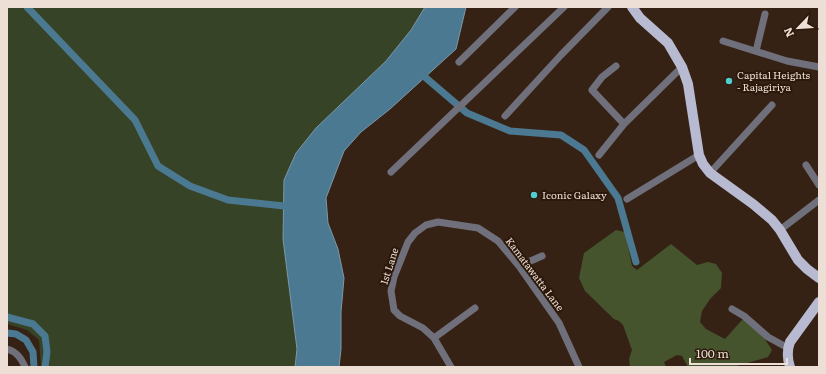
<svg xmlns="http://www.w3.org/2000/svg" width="826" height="374" font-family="Literata,serif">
<rect width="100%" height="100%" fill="#362214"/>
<path fill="#374326" d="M7,7h418l-14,23 -25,31 -70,67 -20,25 1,196 -2,18h-254l-2,-27 -12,-10 -20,-6z"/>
<path fill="#45542d" d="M616,230l9,2 7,34 5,4 34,-26 26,21 11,-3 8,2 6,9 -1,15 -11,11 -8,12 -2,11 6,7 19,10 17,-19 11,1 19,29 -4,7 -35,10h-45l-6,-11 -5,-1 -13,7 2,5h-36l-1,-8 3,-9 -9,-25 -4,-4 -5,-2 -29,-28 -6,-13 5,-25z"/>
<path fill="#4b7991" stroke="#7c98a6" d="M425,7h41l-10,42 -66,60 -29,23 -17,19 -18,47 2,25 10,26 6,29 -3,34v37l-2,18h-44l2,-18 -14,-110 1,-59 12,-27 20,-25 70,-67 25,-31z"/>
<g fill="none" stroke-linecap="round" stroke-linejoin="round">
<path stroke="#4b7991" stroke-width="7" d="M27,7l108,113 23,46 32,20 38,14 56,6
M419,72l48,41 43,18 51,4 23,15 34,48 18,64
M7,317l26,7 12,12 2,16 -2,15
M7,333l9,1 10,6 7,12 1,15"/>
<path stroke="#6f707b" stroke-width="7" d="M723,41l64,20 32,6
M756,51l9,-37
M459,62l56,-55
M616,66l-14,11 -10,13 32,34
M505,116l56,-61 47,-48
M599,155l25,-31 58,-57
M806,165l13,20
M391,172l173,-165
M710,173l62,-68
M627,199l72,-44
M780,230l39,-30
M519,266l23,-10
M732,309l12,7 24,21 20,11
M434,338l41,-30
M7,349c10,3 14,9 18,18
M451,367l-17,-29 -11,-10 -23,-12 -6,-6 -3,-19 3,-14 14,-35 7,-9 11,-8 12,-3 40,6 20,13 21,25 40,57 20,44"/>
<path stroke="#b8bad1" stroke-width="10" d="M632,7l8,11 28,25 14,24 6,17 11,71 4,9 7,9 43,31 19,16 8,10 18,30 9,9 12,9
M790,367c-3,-9 -3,-17 0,-25l29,-40"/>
</g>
<g fill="#52cdcf" stroke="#2b180a" stroke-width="1.5">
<circle cx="729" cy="81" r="4"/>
<circle cx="534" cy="195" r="4"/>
</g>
<g text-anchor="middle" stroke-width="4" stroke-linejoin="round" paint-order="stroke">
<g font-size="10" fill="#eddfd6" stroke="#2b180a" text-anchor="start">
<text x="737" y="79">Capital Heights<tspan x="737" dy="12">- Rajagiriya</tspan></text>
<text x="542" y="199">Iconic Galaxy</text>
</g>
<g font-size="10" fill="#eddfd6" stroke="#2b180a">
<text transform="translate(389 266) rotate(-72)" y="4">1st Lane</text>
<text transform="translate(535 274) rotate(53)" y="4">Kamatawatta Lane</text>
</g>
</g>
<rect width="826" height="374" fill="none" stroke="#eddfd6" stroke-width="16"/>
<g transform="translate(798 28) rotate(245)" stroke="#2b180a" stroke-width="3" paint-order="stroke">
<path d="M0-3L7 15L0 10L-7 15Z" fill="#eddfd6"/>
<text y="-6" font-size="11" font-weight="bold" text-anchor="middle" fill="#eddfd6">N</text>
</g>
<path d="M690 358v6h97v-6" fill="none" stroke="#eddfd6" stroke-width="2"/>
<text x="696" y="358" font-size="12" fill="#eddfd6" stroke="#2b180a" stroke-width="3" paint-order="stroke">100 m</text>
</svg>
